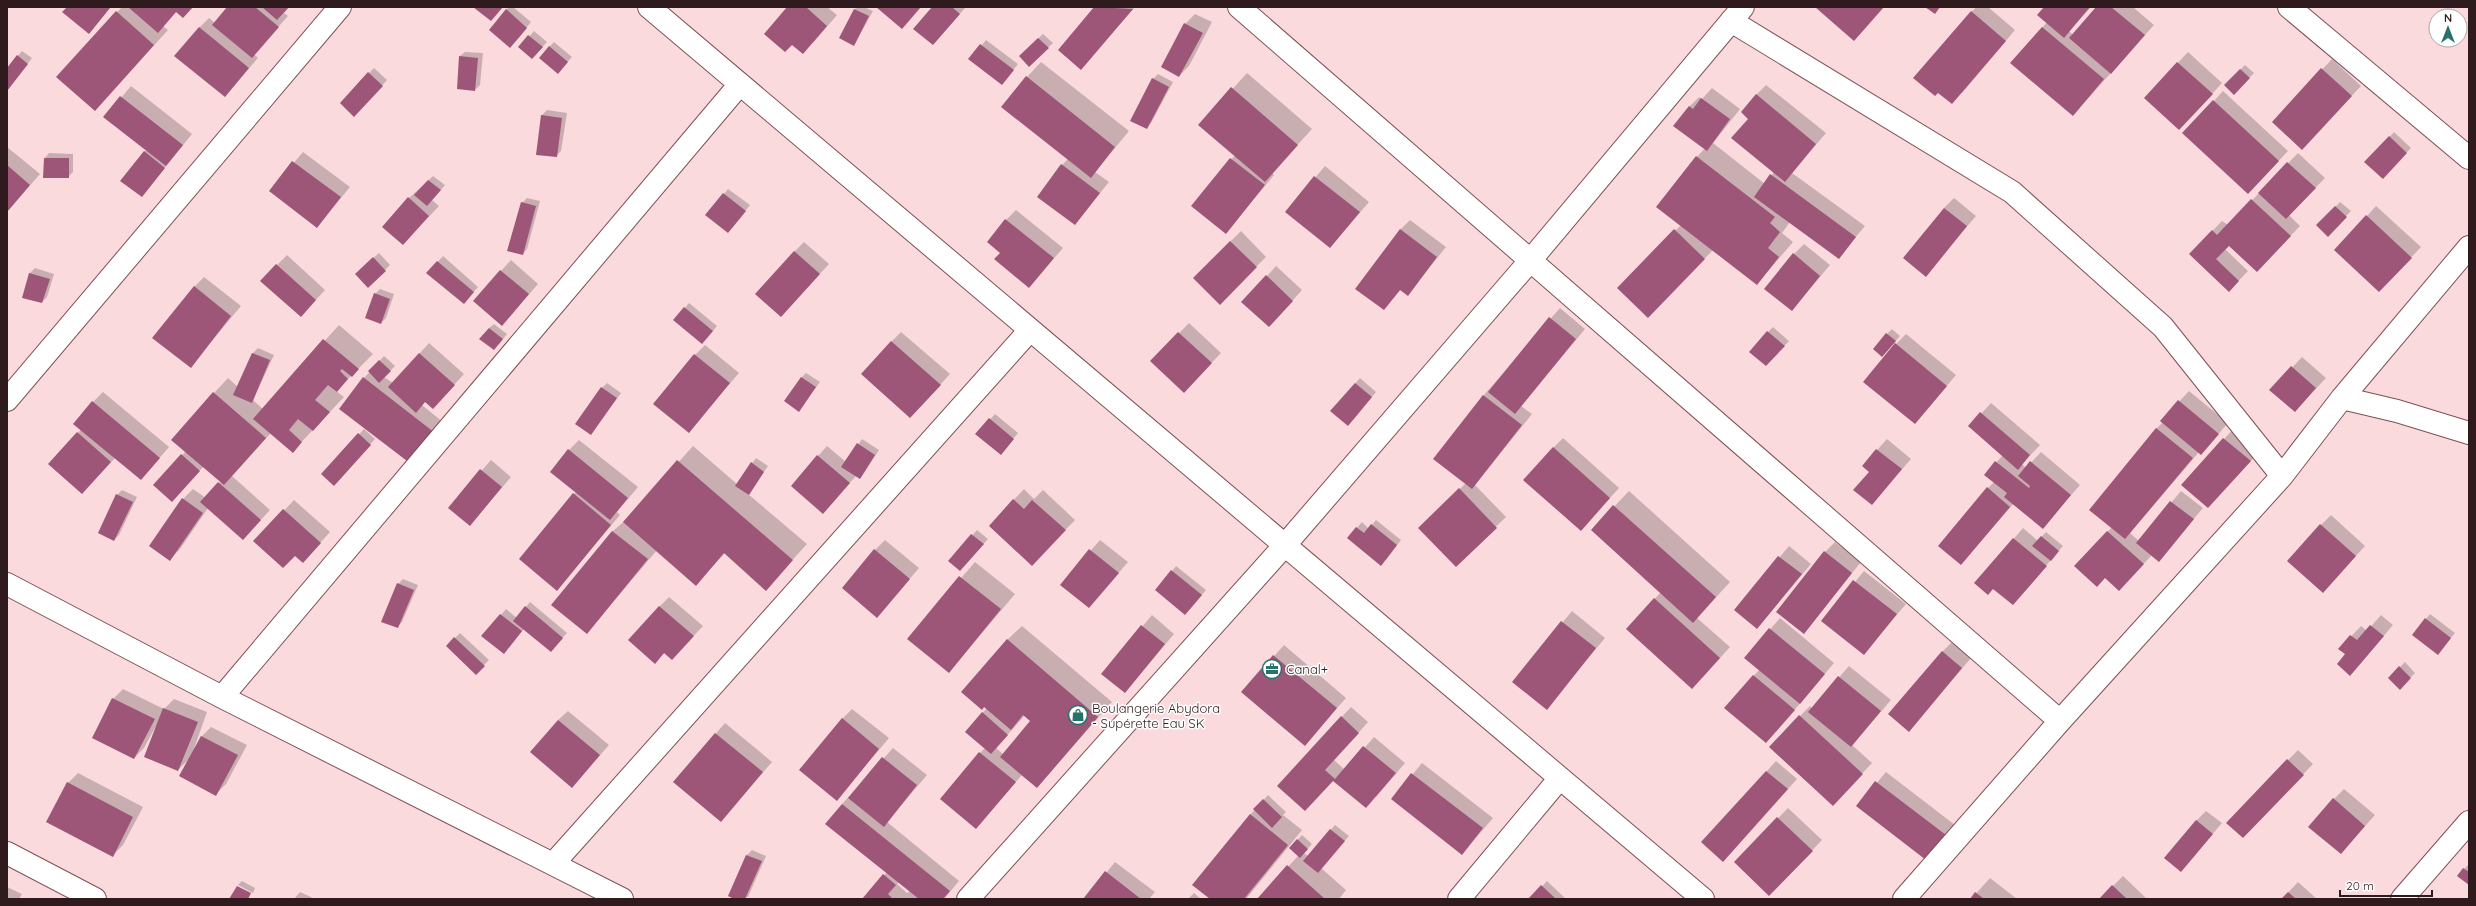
<svg xmlns="http://www.w3.org/2000/svg" width="2476" height="906" font-family="Quicksand,sans-serif">
<rect width="100%" height="100%" fill="#fbdade"/>
<path fill="#0003" fill-rule="evenodd" d="M122,7h71l-10,10 -6,-6 -14,15 5,4 -59,65 8,-83z
M228,7h61l-5,6 4,3 -34,38 4,4 -33,38 -26,-68 10,-10 6,5z
M509,7h4l18,15 -16,20 -9,-32z
M788,7h39l10,8 -24,28z
M857,7h7l9,4 -19,34 1,-36z
M933,7h33l-33,37z
M1096,7h39l-54,61 -22,-18z
M1976,7h12l27,23 -53,63 -24,-2 -23,-13z
M2045,7h46l-22,24 4,4 25,-28h35l21,18 -71,79 -71,-41 35,-41z
M1195,14l17,8 -23,44 -10,10 6,-52z
M534,31l13,11 -10,11 -17,-6z
M1043,34l10,9 -24,22 -4,-14z
M986,40l32,24 -12,15 -36,-20z
M554,42l18,15 -10,11 -13,-21z
M22,51l10,7 -25,33v-22z
M465,52l18,1 -3,32 -5,5 -15,-34z
M2188,52l34,31 -33,36 -44,-21z
M2332,59l29,27 -49,52 -39,-16z
M1041,62l88,69 -34,41 14,10 -34,42 -13,-59 6,-6 -41,-82z
M2245,65l9,8 -20,20 -9,-8z
M374,68l13,12 -28,31 10,-38z
M1247,73l65,56 -40,44 2,2 -48,57 -34,-26 43,-51 -35,-30z
M1158,74l15,8 -22,41 -5,5 7,-49z
M1766,85l60,48 -34,40 73,53 -27,32 -48,-36 -8,11 11,9 -36,42 -44,-34 -55,57 -40,-19 63,-63 16,-68 8,-9 -16,-41 10,-10 3,2 10,-11 28,21 -27,34 52,41 9,-12 -25,-54 7,-23z
M131,86l61,48 -46,57 -2,-39 3,-2 -42,-33z
M2223,91l65,60 -30,32 -44,-82z
M547,110l20,3 -6,38 -5,5 -19,-2 5,-39z
M2394,132l17,16 -29,30 -16,-16z
M7,147l33,27 -33,38z
M303,152l47,35 -33,40 -47,-36z
M49,153l24,1v18l-5,5 -23,-19z
M2298,153l27,25 -36,37 11,11 -33,34 -38,-15 -4,4 23,22 -19,20 -39,-37 32,-33 6,4z
M1325,166l44,36 -39,45 -44,-35z
M433,176l12,9 -13,15 7,6 -36,38 6,-46z
M728,189l22,16 -17,22 -9,-33z
M527,198l13,3 -13,48 -4,5 -1,-51z
M1954,198l22,18 -50,59 18,-67z
M2340,202l11,9 -23,24 -10,-10z
M2376,206l45,41 -32,34 -22,-65z
M1016,210l47,38 -34,39 -28,-34 5,-33z
M1410,220l36,27 -38,47 -7,-5 -17,20 16,-79z
M1241,231l25,26 -46,46 -26,-25z
M804,242l25,22 -48,52 13,-64z
M1804,244l26,21 -38,45 2,-56z
M379,253l11,12 -22,22 -7,-18z
M287,255l38,35 -24,26 -24,-51z
M443,256l35,31 -10,11 -40,-25z
M511,260l27,24 -26,30 -38,-13z
M1276,266l26,24 -23,26 -12,-40z
M35,268l19,6 -7,23 -5,5 -18,-5 6,-24z
M204,277l37,29 -51,61 4,-80z
M380,289l14,5 -8,24 -5,5 -6,-29z
M689,303l28,23 -10,12 -22,-30z
M1560,308l25,21 -64,77 11,8 -57,71 31,32 -50,48 -36,-37 46,-45 -32,-24 50,-64z
M1189,323l32,30 -27,28 -42,-20z
M494,324l13,10 -8,10 -10,-16z
M339,325l34,29 -37,37 8,6 -51,54 -22,-18 -39,43 38,34 -27,29 -35,-31 -28,41 -10,10 13,-60 10,-10 13,9 15,-17 -17,-15 -32,35 -18,-16 32,-34 28,-58 14,-15 10,9 15,-34 5,-5 16,7 -21,45 10,9z
M1773,327l16,14 -18,19 -3,-28z
M1892,329l8,7 -13,15v-17z
M901,332l49,42 -30,33 -29,-65z
M1906,334l50,41 -31,37 -29,-68z
M429,343l35,31 -21,23 -17,4 -4,4 22,18 -23,30 -57,-75 20,-22 11,10 -11,11 9,6z
M705,345l34,28 -51,59 7,-77z
M2302,357l24,21 -31,33 -24,-21z
M806,373l14,9 -21,28 2,-32z
M1360,378l16,14 -23,28 -21,-9z
M607,383l14,10 -30,41 11,-46z
M2189,391l39,32 -27,31 -2,-2 -69,81 9,8 42,-50 22,17 -44,52 -7,-5 -23,24 -24,-2 -29,-11 36,-39 44,-98 7,-7 -2,-1z
M103,392l66,55 -19,22 -35,-11 -33,35 -4,-60 3,-4 12,-27z
M1991,403l49,42 -18,19 4,4 15,-16 39,33 -37,42 -29,-24 -53,61 27,-76 6,-6 -9,-7 18,-20 -33,-29z
M995,414l23,19 -13,16 -28,-15z
M2234,428l26,23 -52,56 -25,-22z
M364,429l11,10 -36,41 -16,-6z
M1563,438l56,50 -38,42 -28,-82z
M862,439l17,11 -15,23 -4,5 -4,-2 -33,36 -5,-56 9,-10 19,16z
M1887,439l24,20 -39,45 -2,-33 -7,-5z
M579,440l59,47 -21,25 3,3 -63,74 17,-95 2,-2 -7,-42z
M693,446l44,38 19,-26 12,8 -20,28 59,50 -41,45 -41,-36 -29,31 -39,-34 -70,83 -34,-28 60,-74 15,-13z
M491,460l20,17 -41,48 -21,-17z
M1024,489l10,10 9,-9 32,30 -33,34 -52,-29z
M122,490l15,7 -18,38 -5,5 3,-45z
M1629,491l101,91 -33,36 33,29 -28,31 -75,-49 34,-37 -69,-62z
M294,500l36,32 -17,19 -58,-10z
M2331,515l34,31 -32,35 -12,-56z
M1376,520l25,20 -15,20 -38,-22 14,-16 7,7z
M2023,528l15,13 8,-9 17,14 -50,58 -19,-16 -18,-5z
M977,530l11,9 -24,26 -15,-4z
M885,540l34,28 -42,49 -2,-67z
M1100,540l28,22 -39,45 -28,-22z
M1835,542l26,20 -57,71 21,-81z
M1789,546l22,18 -54,64 -22,-18z
M975,562l40,32 -66,78 -41,-33z
M1176,566l30,24 -16,19 -18,-38z
M1864,571l42,33 -42,49 -41,-32z
M403,579l15,6 -16,37 -5,5 1,-43z
M669,597l34,29 -31,33 -7,-7 -10,10 4,-55z
M530,602l37,31 -12,13 -31,-17 -20,24 -21,-17 23,-27 11,9z
M1572,611l33,27 -58,70 -34,-26z
M2430,614l25,19 -17,21 -12,-35z
M1152,615l22,19 -49,58 -22,-19z
M2381,615l12,10 -33,39 -20,-16 21,-22 6,5z
M1780,618l54,45 -58,69 -51,-24 34,-38 -14,-12z
M1022,626l90,76 -75,85 -15,-12 -46,52 4,-74 5,-5 -19,-17 21,-23 20,-68zM1025,715l7,6 -29,33 -7,-6z
M460,633l29,27 -13,13 -29,-27z
M1952,642l19,16 -62,73 33,-79z
M1284,645l62,53 -41,46 -63,-52z
M2405,662l10,11 -15,15 -11,-10z
M1849,666l42,34 -39,45 20,18 -29,31 -43,-78 10,-10 2,2z
M123,689l41,20 10,-10 33,13 -16,45 10,-20 10,-10 36,18 -21,39 -10,10 -26,-36 -12,12 -22,-44 -12,22 -10,10 -21,-59z
M1351,707l17,15 -34,38 11,10 29,-33 31,26 -29,34 -42,-17 -56,6z
M852,709l37,29 -52,61 5,-80z
M568,711l41,34 -37,42 -14,-67z
M725,723l47,39 -51,59 -47,-39z
M893,748l34,27 -40,47 72,59 -15,18h-80l23,-27 -45,-68zM899,882l11,9 -3,2 -10,-9z
M2298,750l15,14 -61,63 -25,-4z
M1776,761l21,18 -64,71 -30,-8z
M1422,763l71,55 -31,36 -70,-55z
M1886,772l69,53 -29,34 -69,-53z
M78,773l65,34 -20,38 -10,10 -45,-72z
M2344,789l31,26 -25,28 -16,-44z
M1268,795l18,17 -3,3 19,15 -56,69h-35l39,-84z
M1788,808l34,32 -53,55 -34,-33z
M2206,811l16,12 -41,48 15,-50z
M1335,825l14,11 -28,32 25,22 -7,9h-81l40,-43 -8,-8 12,-13 10,9 -8,9 4,3z
M752,850l14,6 -18,41 -11,2 -8,-3 18,-41z
M1115,862l40,30 -6,7h-64z
M2469,864v20l-5,-15z
M2123,876l24,23h-47z
M1990,878l27,21h-46z
M242,881l13,7 -2,5 -15,-8z
M1547,881l19,18h-36z
M2298,882l19,17h-35z
M7,887l15,7 -3,5h-12z
M300,892l13,6v1h-19z
M1194,893l7,6h-13z"/>
<path fill="#9d5578" d="M67,7h42l1,1 -21,26 -27,-22z
M128,7h65l-10,11 -7,-6 -18,21z
M227,7h28l24,20 -27,31 -40,-33z
M262,7h27l-12,13z
M473,7h30l-12,14z
M787,7h19l21,19 -24,28 -11,-9 -7,7 -21,-18z
M876,7h45l-19,22z
M932,7h20l8,7 -27,31 -20,-16z
M1094,7l39,2 -52,61 -23,-20z
M1815,7h69l-30,34z
M1925,7h15l-5,7z
M2044,7h46l-26,31 -27,-23z
M2096,7h15l34,28 -34,39 -42,-36z
M506,9l21,19 -17,20 -21,-18z
M854,9l15,7 -15,30 -15,-8z
M116,11l38,34 -59,66 -39,-34z
M1971,11l35,30 -54,63 -14,-11 -3,3 -22,-18z
M1184,23l19,10 -24,44 -18,-10z
M199,27l50,41 -24,29 -51,-41z
M2042,27l62,52 -31,37 -63,-53z
M528,35l15,12 -11,12 -14,-12z
M1038,38l11,10 -20,19 -10,-11z
M980,44l34,26 -12,15 -34,-26z
M549,46l19,16 -10,12 -19,-16z
M17,55l11,9 -21,27v-23z
M459,56l19,2 -3,33 -18,-2z
M2177,62l36,32 -34,36 -35,-32z
M2321,68l31,28 -50,54 -30,-28z
M2240,69l10,9 -16,17 -10,-10z
M368,72l15,14 -29,31 -14,-14z
M1026,76l89,71 -24,31 -90,-71z
M1152,78l17,9 -22,42 -17,-8z
M1231,87l67,58 -33,37 -67,-57z
M1756,94l60,50 -31,38 -54,-44 17,-19 -7,-7z
M120,96l63,49 -17,21 -63,-49z
M1701,98l29,21 -23,32 -34,-25 16,-20 4,3z
M2213,100l66,61 -31,33 -66,-61z
M541,115l21,3 -5,39 -21,-2z
M2389,136l18,17 -24,26 -19,-17z
M144,151l21,17 -23,29 -22,-16z
M1696,156l79,61 -5,6 10,9 -12,16 11,9 -22,28 -101,-78z
M44,158h25v20h-26z
M1230,158l35,27 -39,49 -35,-28z
M292,161l49,36 -24,31 -48,-37z
M2287,162l29,26 -30,31 -28,-26z
M1061,164l39,29 -25,32 -38,-28z
M7,165l23,20 -23,27z
M1770,174l86,63 -17,22 -85,-62z
M1314,176l46,36 -30,36 -45,-36z
M428,180l13,10 -14,16 -13,-11z
M723,193l23,18 -18,22 -23,-18z
M408,197l21,19 -26,29 -21,-18z
M2251,199l40,37 -34,36 -28,-26 -13,13 23,22 -10,11 -40,-38 23,-24 5,5z
M521,202l15,4 -13,49 -16,-4z
M2335,206l12,11 -19,20 -12,-12z
M1944,208l23,18 -41,51 -23,-19z
M2366,215l46,43 -33,34 -45,-42z
M1005,219l49,39 -25,30 -35,-29 6,-6 -13,-11z
M1400,229l37,28 -29,39 -8,-6 -16,20 -29,-21z
M1674,229l31,30 -57,59 -31,-30z
M1230,241l27,26 -37,38 -27,-27z
M794,251l26,23 -39,43 -26,-23z
M1793,253l27,23 -28,35 -28,-22z
M373,257l13,14 -18,17 -13,-14z
M437,261l37,31 -10,12 -38,-31z
M276,264l40,36 -15,17 -41,-36z
M500,270l29,24 -27,32 -29,-25z
M29,273l21,6 -8,24 -20,-5z
M1266,275l27,26 -24,26 -28,-25z
M194,286l37,30 -40,52 -39,-30z
M374,293l16,6 -9,25 -16,-6z
M684,307l29,24 -11,13 -29,-24z
M1549,317l27,22 -61,75 -27,-22z
M489,328l14,11 -9,11 -15,-11z
M1767,331l18,15 -19,20 -17,-14z
M1178,332l34,31 -28,30 -34,-32z
M1886,333l10,8 -14,16 -9,-8z
M323,339l36,30 -7,8 -10,-8 -2,2 8,8 -11,13 -9,-7 -13,15 15,12 -17,19 -15,-12 -9,11 13,12 -9,11 -40,-34z
M891,341l50,44 -31,33 -49,-44z
M1895,343l52,43 -32,38 -52,-42z
M252,353l18,7 -18,43 -19,-8z
M419,353l36,32 -22,24 -8,-7 -9,11 -28,-26z
M694,354l36,29 -41,50 -36,-29z
M379,360l12,11 -12,12 -11,-12z
M2291,366l25,22 -21,24 -26,-22z
M363,377l72,56 -24,31 -72,-55z
M801,377l15,10 -17,25 -15,-11z
M1355,383l17,14 -24,29 -18,-15z
M601,387l16,11 -26,37 -16,-11z
M213,392l53,46 -42,47 -53,-45z
M1483,395l39,30 -50,64 -39,-30z
M2178,400l41,34 -18,21 -41,-34z
M92,401l68,57 -19,22 -68,-56z
M1980,412l50,43 -12,15 -50,-44z
M989,418l25,21 -13,16 -26,-21z
M2156,428l37,30 -68,81 -36,-29z
M77,432l34,30 -29,32 -34,-30z
M358,433l13,12 -37,41 -13,-12z
M2223,438l28,23 -43,47 -27,-23z
M857,443l18,12 -15,24 -19,-12z
M1553,447l57,51 -29,33 -58,-51z
M568,449l60,49 -18,22 -60,-48z
M1876,449l26,20 -30,36 -19,-15 16,-18 -7,-6z
M181,454l19,17 -28,31 -19,-17z
M817,455l33,28 -27,31 -32,-28z
M677,460l116,100 -27,31 -42,-38 -28,33 -73,-64z
M1995,461l34,27 1,-2 -12,-10 12,-15 41,34 -28,34 -39,-32 3,-4 -23,-18z
M751,462l13,10 -15,23 -14,-9z
M480,469l22,18 -32,39 -22,-18z
M218,482l43,38 -18,20 -43,-38z
M1987,487l23,20 -49,58 -23,-19z
M1459,488l38,40 -41,39 -38,-39z
M573,493l38,32 -54,66 -38,-32z
M116,494l17,8 -19,39 -16,-8z
M182,498l21,15 -33,48 -21,-15z
M1013,499l11,10 8,-9 34,30 -34,36 -43,-40z
M2170,501l24,18 -35,43 -23,-19z
M1613,505l103,92 -23,26 -102,-93z
M283,509l38,34 -18,20 -8,-7 -12,12 -30,-27z
M1371,524l26,21 -16,21 -34,-28 9,-11 8,6z
M2320,524l36,32 -33,37 -36,-32z
M612,531l36,28 -61,75 -36,-29z
M2107,531l37,33 -25,27 -14,-13 -8,9 -23,-21z
M971,534l13,10 -24,27 -12,-10z
M2041,536l18,15 -8,10 -19,-15z
M2013,538l34,28 -34,39 -20,-16 -5,6 -14,-12z
M874,549l36,30 -33,39 -35,-30z
M1089,549l30,24 -30,35 -29,-23z
M1824,551l28,22 -48,61 -28,-22z
M1778,556l24,18 -45,55 -23,-19z
M1171,570l31,25 -17,20 -30,-25z
M959,576l42,33 -52,64 -42,-34z
M1853,580l44,34 -33,41 -43,-34z
M397,583l17,7 -16,38 -17,-6z
M1654,598l66,60 -28,31 -66,-60z
M525,606l38,32 -12,14 -38,-31z
M659,606l35,30 -22,24 -8,-7 -9,11 -27,-24z
M500,614l22,17 -18,23 -23,-18z
M2425,618l26,20 -13,17 -26,-20z
M1561,621l35,27 -49,62 -35,-28z
M1141,625l24,19 -40,49 -24,-19z
M2370,625l14,11 -34,40 -13,-12 8,-10 -7,-5 12,-14 7,5z
M1769,628l56,46 -25,30 -56,-46z
M454,637l31,29 -9,9 -30,-29z
M1007,639l91,78 -61,71 -37,-31 30,-36 -7,-6 -12,15 -27,-23 -2,3 -21,-18z
M1942,651l20,17 -53,64 -21,-18z
M1273,655l64,53 -32,38 -64,-54z
M2399,666l12,12 -11,12 -12,-12z
M1753,675l42,35 -29,33 -42,-35z
M1838,676l43,35 -30,36 -43,-35z
M112,698l43,21 -21,40 -42,-21z
M163,708l35,14 -20,49 -34,-14z
M982,712l26,23 -17,19 -26,-22z
M1799,715l64,59 -30,32 -64,-59z
M1341,716l18,17 -34,37 10,9 28,-33 33,27 -30,35 -33,-27 -28,30 -28,-25z
M842,718l37,31 -42,52 -38,-31z
M558,720l42,35 -28,33 -42,-36z
M715,733l48,39 -42,50 -48,-40z
M201,736l37,19 -22,41 -37,-20z
M979,752l37,30 -40,47 -36,-30z
M882,757l35,28 -33,42 -36,-29z
M2287,759l17,16 -61,63 -17,-15z
M1766,771l22,18 -65,73 -22,-20z
M1411,773l72,55 -21,27 -71,-56z
M1875,781l71,54 -20,25 -70,-54z
M67,782l66,35 -20,40 -67,-35z
M2333,798l32,28 -24,28 -33,-27z
M1263,799l19,18 -10,11 -19,-19z
M842,804l108,87 -7,8h-24l-94,-75z
M1250,814l38,31 -44,54h-34l-18,-14z
M1777,817l36,34 -44,45 -35,-34z
M2196,820l17,14 -32,38 -17,-14z
M1330,829l15,12 -27,32 -15,-12z
M1297,839l11,10 -8,9 -11,-10z
M746,855l16,6 -17,38h-11l-6,-3z
M1287,865l38,34h-68z
M2463,868l6,4v13l-12,-9z
M1105,871l36,28h-58z
M883,874l13,11 -8,9 5,5h-31z
M1541,885l15,14h-28z
M2112,885l15,14h-28z
M237,886l14,7 -3,6h-19z
M1975,892l9,7h-14z
M2288,892l8,7h-15z"/>
<g fill="none" stroke-linecap="round" stroke-linejoin="round">
<defs>
<path id="minor" d="M649,7l1054,892
M1239,7l821,714
M2289,7l180,151
M1731,21l281,171 151,135 119,149
M2342,398l55,13 72,22
M7,400l333,-393
M7,584l215,113 400,202
M222,697l518,-613
M7,853l88,46
M553,864l477,-534
M968,899l317,-354 244,-283 214,-255
M1459,899l101,-121
M1904,899l156,-178 222,-245 60,-78 127,-151
M2402,899l67,-77"/>
</defs>
<use href="#minor" stroke="#7e5056" stroke-width="24"/>
<use href="#minor" stroke="#fff" stroke-width="22"/>
</g>
<defs>
<symbol id="office-ring" viewBox="-11 -11 22 22"><circle r="9.5" fill="#fff" stroke="#28726e" stroke-width="1.5"/><path d="M-6-3h4V-5.5h4V-3h4V5H-6ZM-1-4.5V-3h2v-1.5ZM-6 0V1H6V0Z" fill="#28726e"/></symbol>
<symbol id="shop-ring" viewBox="-11 -11 22 22"><circle r="9.5" fill="#fff" stroke="#28726e" stroke-width="1.5"/><path d="M-5-2.5h2.3a2.7 3.5 0 0 1 5.4 0H5L5.5 6h-11ZM-1.5-2.5h3a1.5 2.3 0 0 0-3 0Z" fill="#28726e"/></symbol>
</defs>
<g fill-rule="evenodd">
<use href="#office-ring" x="1261" y="658" width="22" height="22"/>
<use href="#shop-ring" x="1067" y="704" width="22" height="22"/>
</g>
<g text-anchor="middle" stroke-width="3" stroke-linejoin="round" paint-order="stroke">
<g font-size="13" fill="#2f1b1e" stroke="#fff" text-anchor="start">
<text x="1286" y="674">Canal+</text>
<text x="1092" y="713">Boulangerie Abydora<tspan x="1092" dy="15">- Supérette Eau SK</tspan></text>
</g>
</g>
<rect width="2476" height="906" fill="none" stroke="#2f1b1e" stroke-width="16"/>
<g transform="translate(2448 28)"><circle r="19" fill="#ffffff" stroke="#aca4a5"/>
<path d="M0-3L7 15L0 10L-7 15Z" fill="#28726e"/>
<text y="-6" font-size="11" font-weight="bold" text-anchor="middle" fill="#2f1b1e">N</text>
</g>
<path d="M2340 890v6h92v-6" fill="none" stroke="#2f1b1e" stroke-width="2"/>
<text x="2346" y="890" font-size="12" fill="#2f1b1e" stroke="#ffffff" stroke-width="3" paint-order="stroke">20 m</text>
</svg>
